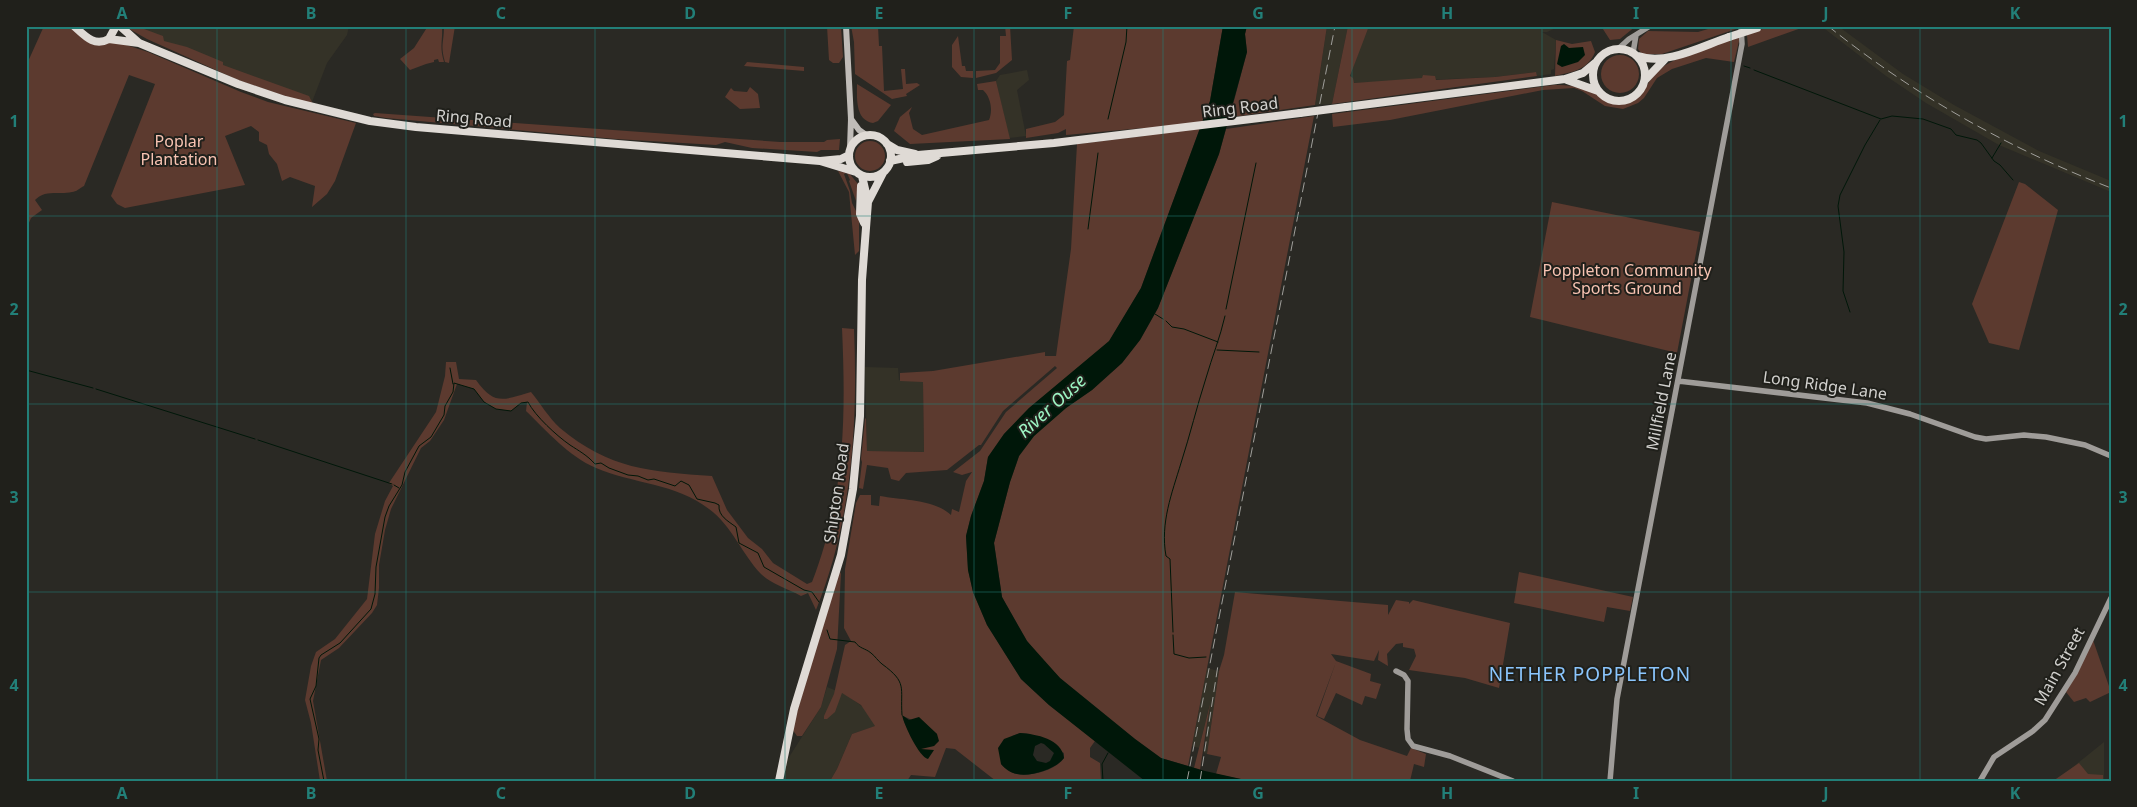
<svg xmlns="http://www.w3.org/2000/svg" width="2137" height="807" font-family="'Noto Sans',sans-serif">
<rect width="100%" height="100%" fill="#2a2924"/>
<path fill="#343227" d="M127,26h222l-2,9 -20,28 -15,39 -82,-29z
M1327,26h21l-16,78 -17,1z
M1367,26h193l-13,6h-5l14,8 -2,29 -3,1v4l-14,2 -2,-4 -40,5 -141,6 -4,-6z
M1821,26h17l65,48 51,31 85,46 72,30v11l-112,-47 -73,-42 -40,-27z
M1027,70l2,10 -12,10 9,46 -17,2 -13,-57 4,-6z
M865,367l33,1 1,12 24,1 1,71 -57,-1z
M1207,668l12,3 -12,83 -3,-1 5,-46 -10,41 -7,-2z
M827,687l20,8 16,12 13,19 -24,8 -15,35 -7,12h-45l-1,-16 37,-58z
M2104,742v39h-51l10,-6z"/>
<path fill="#5c3a2f" fill-rule="evenodd" d="M44,26h25l11,9 28,7h9l31,10 93,40 27,10 88,21 -21,58 -8,13 -15,13 3,-21 -25,-9 -8,4 -5,-17 -8,-10 -2,-9 -8,-4v-9l-8,-6 -26,10 20,49 -120,23 -8,-4 -6,-8 44,-112 -26,-9 -45,111c-4,2 -8,6 -12,6 -12,3 -27,-3 -37,8l7,10 -11,8 -5,12v-164z
M124,26h12l27,10 1,5 23,6 36,15v3l86,31 5,10 -76,-26 -91,-41z
M428,26h14c1,16 -3,19 2,36h-5l-1,-3 -4,1v2l-8,2 -16,6 -10,-11 14,-11z
M444,26h11l-6,37 -4,-1c-5,-17 -1,-19 -1,-36z
M827,26h14l2,31 -4,6h-6l-4,-3z
M851,26h27l1,20h3l2,45 19,-2 -2,-20h4l1,15 11,-1 3,2 -14,9 1,2 -15,3 -37,-25 -1,-32z
M1005,26h5l2,34 -16,13 -20,5v-7l19,-1 5,-7v-27h6z
M1074,26h149l-13,75 -69,187 -32,54 -80,66 -25,26 -16,23 -4,24 -13,35 -5,20 2,34 5,22 14,33 34,54 28,26 46,36 -5,7v9l10,6 1,18h-105l-41,-32 -9,-1 -11,29 -24,-2 -4,6h-77l7,-12 15,-35 23,-8 -14,-21 -19,-12 -7,19 -8,7h-3v-3l10,-22 11,-49 6,-4 -7,-13 1,-59 11,-66 4,-8h11v10l8,1 1,-10c21,4 54,3 71,19l1,-6 7,3 7,-31 6,-9 -10,3 -9,-3 27,-21 26,-39 51,-44 -2,-2 -52,45 -22,34h-2l-32,25 -41,3 -7,8 -8,-2 -3,-11 -21,-3 -4,24 -4,-1 3,-26 -1,-3 4,-40 1,-1 1,33 57,1 -1,-70 -23,-1v-8l33,-2 112,-19v4h11l15,-107 6,-105 67,-8 -1,-8 -77,7v-6l-8,4 -32,5v-9l29,-7 9,-7 3,-54 3,-1zM903,716l9,4 7,-2 18,16 -3,12 -17,1 -13,-25zM1020,733l10,1 34,19v5c-8,12 -33,19 -47,16 -6,-1 -12,-5 -16,-10l11,-28z
M1247,26h80l-12,79 -83,12 -1,-5 16,-60 -2,-18z
M1348,26h21l-19,50 3,2 1,5 68,-5 1,-3 12,1 1,4 59,-3 41,-5 1,4 -205,28z
M1601,26h35l-16,13 -10,1z
M1718,26h21v2l-77,26h-20l-4,-5 1,-10 9,-8 50,1z
M1770,26h37l-59,21 -1,-12z
M958,36l4,30h3l1,5h7v7l-12,-1 -9,-10v-22z
M1740,37l-6,25 -28,-4 -34,11 -15,9 -13,20 -6,5 -15,6 -18,-3 -23,-15 -8,-3 -31,2 -153,30 -57,7 -1,-13 222,-29c14,0 29,1 41,8 9,5 16,12 28,11 21,-2 23,-25 38,-36 20,-14 55,-23 79,-31z
M1556,40l16,4 19,-3 4,11c-7,18 -23,20 -40,24z
M1601 74a19 19 0 1 1 38 0a19 19 0 1 1-38 0Z
M747,62l57,5v4l-60,-5z
M996,81l14,58 -100,5 -16,-13 6,-14 12,-10 -3,6 4,16 9,6 67,-15c4,-9 2,-23 -6,-30h-5l-1,-6z
M857,84l34,21 -13,16 -5,2c-18,-3 -16,-25 -16,-39z
M750,87l8,7 2,14 -20,1 -15,-12 6,-9 3,3 13,1z
M375,113l405,29h44l3,-2 13,-1 -1,11h-18l-4,2 -65,-4 -27,-6 -9,3 -100,-6 -230,-21 -12,-2 -1,-2z
M1314,116l-126,650 -27,-8 -26,-19 -75,-61 -21,-22 -12,-15 -25,-44 -8,-54 16,-61 9,-26 15,-20 32,-28 26,-18 30,-27 18,-23 18,-32 61,-154 7,-25z
M855 156a15 15 0 1 1 30 0a15 15 0 1 1-30 0Z
M838,171l11,2 9,11 -2,17 -7,-20 1,-1 -3,-7 -3,1 6,17 2,12 7,14v34l-4,4 -6,-63z
M2019,182l6,2 33,26 -39,140 -30,-7 -17,-39z
M1552,202l148,30 -23,121 -147,-36z
M842,328l12,1c4,95 -2,192 -38,281l-8,-17 -7,3c-12,-7 -30,-12 -40,-22 -19,-20 -29,-48 -52,-65 -33,-26 -76,-25 -113,-41 -28,-12 -49,-37 -70,-57l1,-9 -6,1 -10,8 -15,-2 -12,-7 -10,-13 -17,-5 -13,36 -14,21 -9,7 -30,61 -6,21 -6,35v23l-2,17 -5,8 -33,35 -18,12 -8,41 14,80h-7l-9,-58 -6,-23 6,-34 5,-14 19,-13 32,-40 8,-65 10,-33 8,-15 -4,-3 47,-71 9,-36 1,-14h10l3,17 17,1c19,26 27,20 55,12 9,11 18,26 29,36 49,41 91,44 152,48l15,34 21,28 14,11 11,14 34,21 5,-2c33,-85 34,-164 30,-254z
M839,569l2,5 -4,75 -16,58 -19,29h-5l-5,-7z
M1519,572l114,25 -3,14 -23,-4 -3,15 -90,-19z
M1235,592l153,13v10l8,-15 13,2v2l4,-4 97,23 -11,65 -34,-10 -56,-8 7,-14 -2,-7 -11,-2v-4l-7,1 -9,10 1,12 -10,-6 1,-10 -5,11 -43,-7 5,7 35,13 -1,7 11,3 -5,15 -11,-3 -3,9 -26,-12 -12,26 -7,-3 19,-54 -20,54 44,24 47,16 4,-8 15,6 -2,13 -10,-3 -4,17h-160l-34,-7 5,-17 -14,-3 12,-83 5,-16z
M2093,640l18,52 -21,10 -4,-4 -12,4 -8,-10z
M1210,704l-10,66 -6,-2z
M2079,763l9,11 15,1v6h-50z"/>
<path fill="#001709" fill-rule="evenodd" d="M1223,26h24l-2,8 2,18 -28,102 -61,154 -18,32 -18,23 -30,27 -26,18 -32,28 -15,20 -9,26 -16,61 8,54 25,44 33,37 75,61 26,19 44,13 45,10h-105l-96,-76 -28,-26 -34,-54 -14,-33 -5,-22 -2,-34 5,-20 13,-35 4,-24 16,-23 25,-26 80,-67 32,-53 69,-187z
M1564,44l5,4 14,-1 2,8 -7,7 -16,5 -5,-3 4,-18z
M902,715l7,5 10,-3 18,17 2,7 -5,5 -13,3 13,1 -6,9c-9,-2 -24,-34 -26,-44z
M1020,733c16,1 42,6 44,25 -8,11 -33,19 -47,16 -6,-1 -12,-5 -16,-10l-3,-16 6,-9zM1041,743l3,1 10,9 -4,8 -4,2 -9,-2 -4,-6 2,-9z"/>
<g fill="none" stroke-linecap="round" stroke-linejoin="round">
<path stroke="#001709" stroke-width="1" d="M1744,66l6,2
M1754,70l127,49 11,-3 31,3 28,10 5,6 21,5 4,3 13,18 6,4 13,15
M1108,119l18,-77 1,-16
M1992,158l9,-15
M1088,229l10,-76
M1226,309l30,-146
M1850,312l-7,-21 1,-39 -6,-46 2,-11 25,-50 15,-25
M1155,314l8,5
M1166,321l6,6 12,2 34,13
M1217,350l42,2
M450,368l3,16
M26,370l67,18
M96,389l159,50
M258,440l134,44
M394,485l5,3
M827,630l3,9 25,3c5,7 10,6 16,11 4,3 7,8 11,11 26,19 18,23 20,51
M1173,632l-3,-73 -4,-3c-6,-33 6,-63 15,-93 9,-28 16,-57 25,-85 6,-21 14,-40 19,-62
M1173,635l1,19 15,4 17,-1
M324,781l-6,-31 1,-11 -9,-40 6,-13 3,-28 2,-3 19,-12 31,-34 4,-15 1,-27 9,-50 4,-11 13,-21 3,-13 14,-26 12,-9 13,-22 1,-9 8,-14 1,-9 20,6 10,13 12,7 15,2 10,-8 7,-1c7,14 29,34 42,43 9,6 17,10 25,19l6,-1 8,5 19,7 10,1 10,4 6,-1 21,7 6,-5 8,4 8,14 18,4 4,2c-1,11 9,16 17,22l3,16 19,10 6,14 40,23 8,2 7,10
M1103,781l-1,-17 6,-11"/>
<path stroke="#9f9c99" stroke-width="5.5" d="M1691,26h6
M1618,49l11,-10 21,-13
M1633,53l3,-18
M1678,381l189,22 43,11 65,23 11,2 38,-4 22,2 39,8 26,11
M1396,671l8,4 4,6 -1,48 1,10 5,7 37,10 63,25
M1610,781l7,-82 125,-655 -1,-18
M1980,781l14,-24 39,-26 12,-11 30,-47 36,-75"/>
<path stroke="#c0bcb8" stroke-width="6" d="M846,26l5,93 -1,29
M851,119l8,11 7,5"/>
<path stroke="#dfdad5" stroke-width="8" d="M74,26c11,10 20,21 35,13l7,-13
M120,26l19,17
M109,39l30,4 99,41 47,16 85,21 46,6 404,34 21,-2 8,-4
M1593 75a26 26 0 1 1 52 0a26 26 0 1 1-52 0Z
M1638,56c28,10 64,-10 91,-19
M1567,80l31,11
M1645,80l20,-21
M1346,107l219,-28 18,-6 12,-10
M849 156a21 21 0 1 1 42 0a21 21 0 1 1-42 0Z
M887,144l10,6 18,4
M820,161l36,11
M890,161l28,-6 136,-12 246,-30
M907,162l21,-2 9,-4
M861,186l-1,28 4,9
M868,202l15,-29
M779,781l15,-72 47,-154 12,-66 7,-73 2,-136 6,-78 -6,-26"/>
<path stroke="#a09f9b" stroke-width="1" stroke-dasharray="10 5" stroke-linecap="butt" d="M1828,26c86,69 180,122 283,162
M1187,781l148,-755
M1200,781l18,-116"/>
<path stroke="#dfdad5" stroke-width="8" d="M1729,37l28,-9
M1300,113l46,-6"/>
</g>
<path fill="none" stroke="#227f78" stroke-width="1" stroke-opacity="0.55" d="M217,26v755M406,26v755M595,26v755M785,26v755M974,26v755M1163,26v755M1352,26v755M1542,26v755M1731,26v755M1920,26v755M26,216h2085M26,404h2085M26,592h2085"/>
<g text-anchor="middle" stroke-width="4" stroke-linejoin="round" paint-order="stroke">
<g font-size="16" fill="#d2d1ce" stroke="#20201b">
<text transform="translate(1240 107) rotate(-7)" y="6">Ring Road</text>
<text transform="translate(474 118) rotate(5)" y="6">Ring Road</text>
<text transform="translate(1825 385) rotate(8)" y="6">Long Ridge Lane</text>
<text transform="translate(1661 401) rotate(-79)" y="6">Millfield Lane</text>
<text transform="translate(836 493) rotate(-82)" y="6">Shipton Road</text>
<text transform="translate(2059 666) rotate(-61)" y="6">Main Street</text>
</g>
<g font-size="16" fill="#f8c3b2" stroke="#20201b">
<text x="179" y="147">Poplar<tspan x="179" dy="18">Plantation</tspan></text>
<text x="1627" y="276">Poppleton Community<tspan x="1627" dy="18">Sports Ground</tspan></text>
</g>
<g font-size="18" font-style="italic" fill="#9df4c3" stroke="#20201b">
<text transform="translate(1052 406) rotate(-42)" y="6">River Ouse</text>
</g>
<g font-size="19" letter-spacing="1" fill="#8bc6fe" stroke="#20201b">
<text x="1590" y="681">NETHER POPPLETON</text>
</g>
</g>
<rect width="2137" height="807" fill="none" stroke="#20201b" stroke-width="55"/>
<rect x="28" y="28" width="2082" height="752" fill="none" stroke="#227f78" stroke-width="2"/>
<g font-size="16" text-anchor="middle" font-weight="bold" fill="#227f78">
<text x="122" y="19">A</text>
<text x="311" y="19">B</text>
<text x="501" y="19">C</text>
<text x="690" y="19">D</text>
<text x="879" y="19">E</text>
<text x="1068" y="19">F</text>
<text x="1258" y="19">G</text>
<text x="1447" y="19">H</text>
<text x="1636" y="19">I</text>
<text x="1826" y="19">J</text>
<text x="2015" y="19">K</text>
<text x="14" y="127">1</text>
<text x="2123" y="127">1</text>
<text x="14" y="315">2</text>
<text x="2123" y="315">2</text>
<text x="14" y="503">3</text>
<text x="2123" y="503">3</text>
<text x="14" y="691">4</text>
<text x="2123" y="691">4</text>
<text x="122" y="799">A</text>
<text x="311" y="799">B</text>
<text x="501" y="799">C</text>
<text x="690" y="799">D</text>
<text x="879" y="799">E</text>
<text x="1068" y="799">F</text>
<text x="1258" y="799">G</text>
<text x="1447" y="799">H</text>
<text x="1636" y="799">I</text>
<text x="1826" y="799">J</text>
<text x="2015" y="799">K</text>
</g>
</svg>
